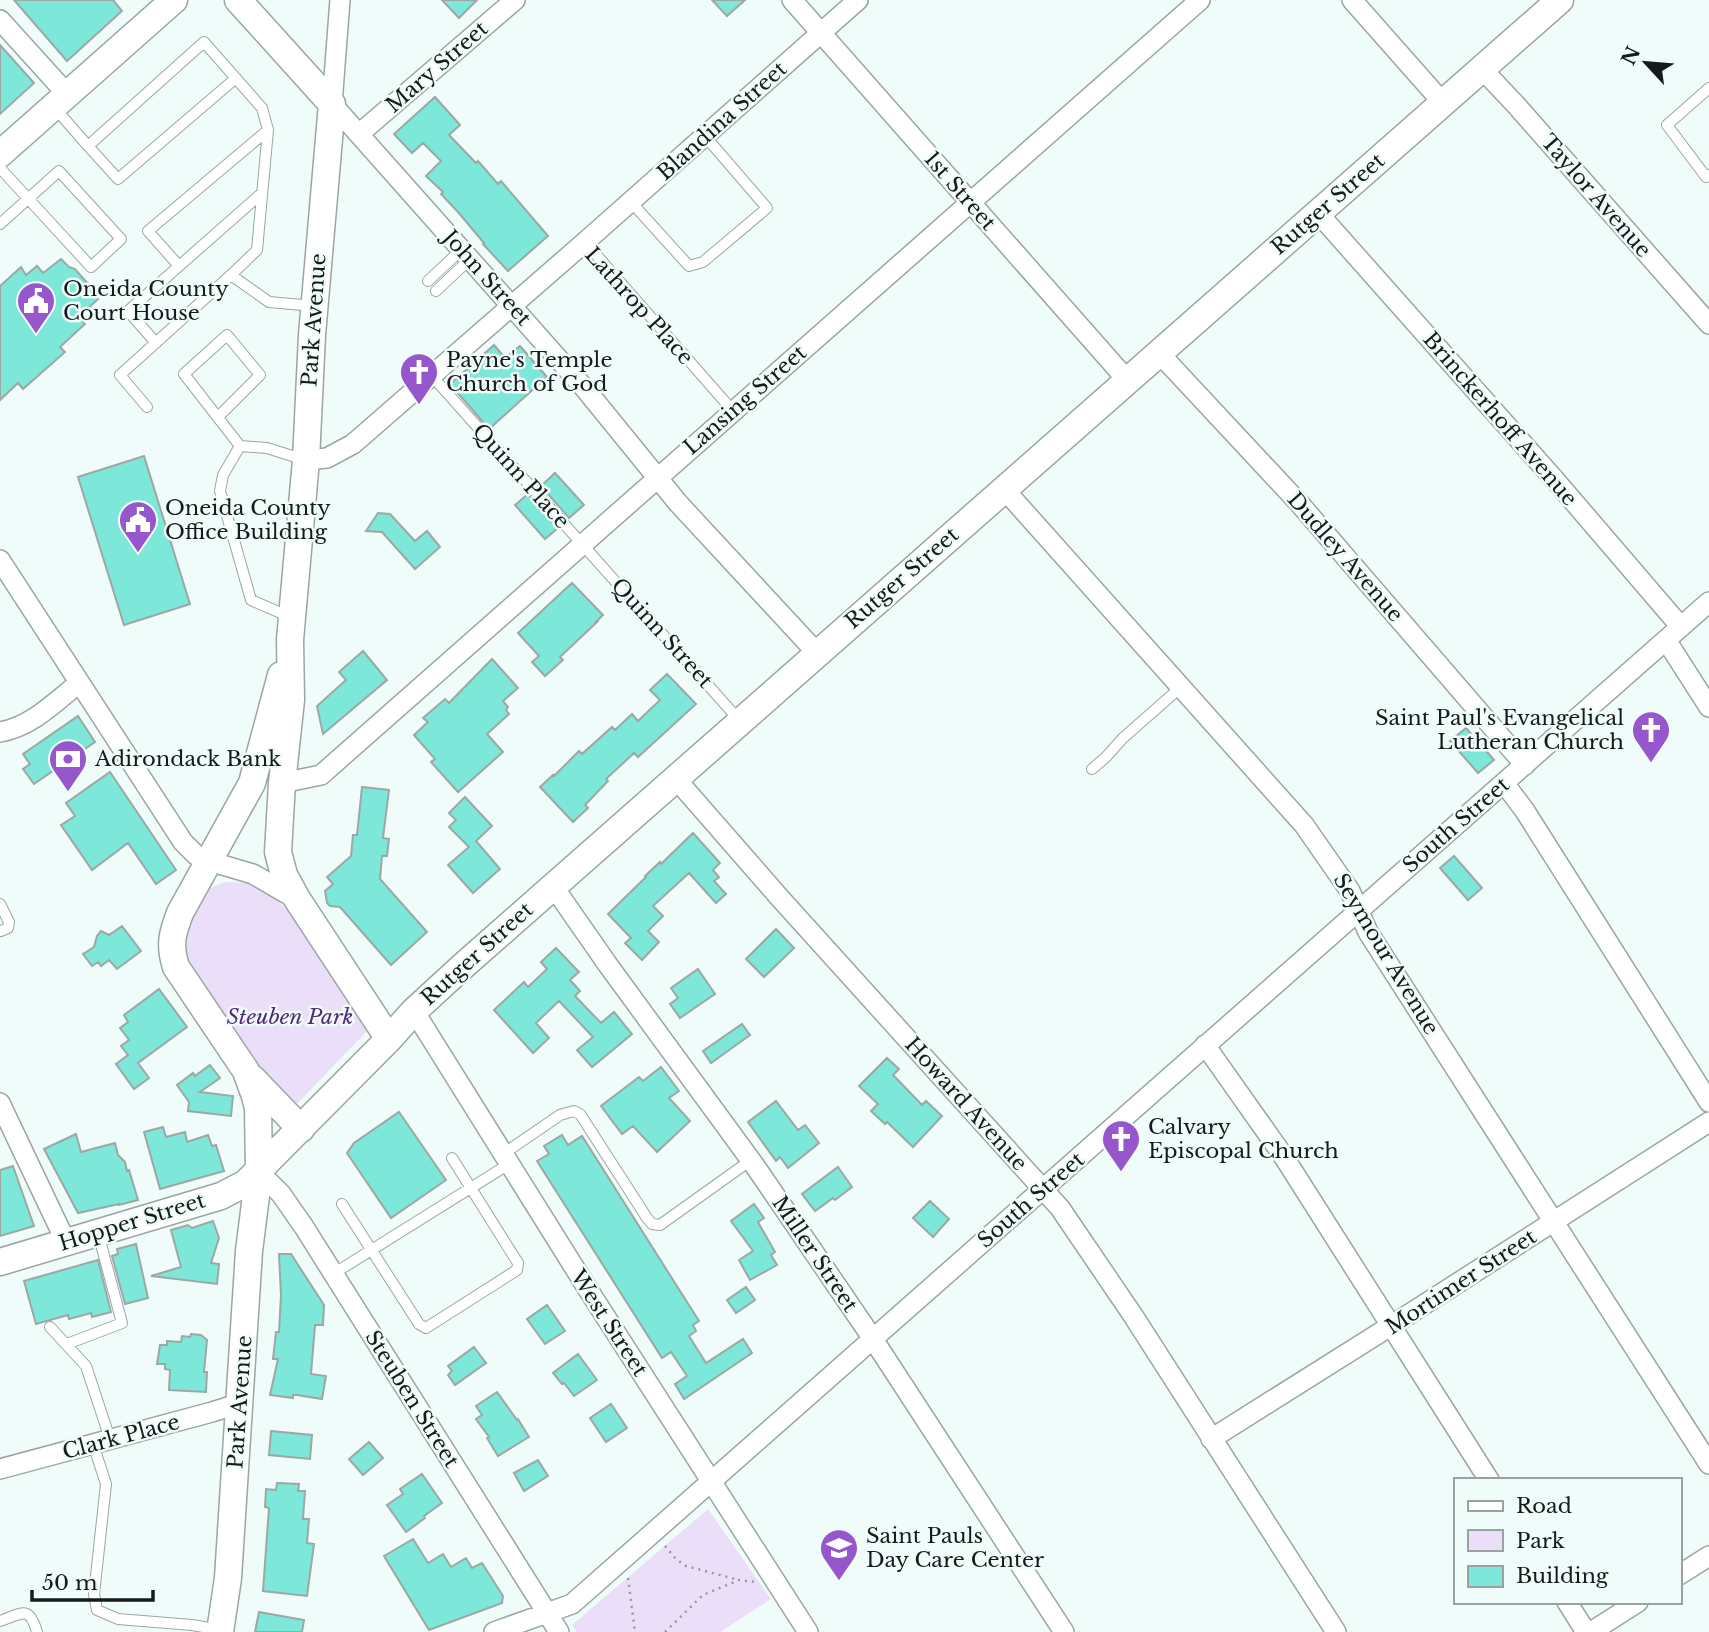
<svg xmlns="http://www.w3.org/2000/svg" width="1709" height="1632" font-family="'Libre Baskerville',serif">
<rect width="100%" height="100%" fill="#f0fcfa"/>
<path fill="#eadef8" d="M224,882l25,1 26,15 21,21 74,109 -77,80 -30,-27 -75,-115 -6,-36 24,-40z
M708,1509l63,90 -51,33h-143l-5,-7z"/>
<path fill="#7de7d9" stroke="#9ca8a5" stroke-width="2" d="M14,0h99l9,11 -55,50z
M442,0h35l-18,18z
M712,0h33l-18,16z
M0,45l34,38 -34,31z
M435,97l25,28 -11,10 27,28 2,-2 20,23 3,-3 47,55 -40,35 -25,-27 1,-1 -26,-31 -17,-18 2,-2 -17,-16 15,-15 -18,-18 -11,10 -18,-19z
M61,259l8,8 6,2 15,17 -1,3 9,10 -19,18 6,7 -25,23 5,5 -42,37 -5,-6 -18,17v-114l21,-19 5,8 11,-9 6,7z
M494,345l11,13 15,-12 27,31 -58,52 -39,-45z
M144,456l46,148 -66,21 -46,-148z
M555,473l29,32 -15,13 -28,-32z
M528,494l30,34 -13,11 -30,-34z
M378,513l12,1 25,27 12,-10 13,16 -25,22 -33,-37 -16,-1z
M572,583l31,32 -7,7h1l-37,35 3,3 -18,16 -13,-14 7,-6 -21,-23z
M363,651l24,29 -64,54 -6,-28 29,-26 -7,-8z
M492,659l26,29 -15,13 5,6 -2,3 3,4 -22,20 16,18 -45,40 -27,-30 4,-3 -21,-24 14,-13 -5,-4 22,-19 4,4z
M667,674l29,30 -58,53 -4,-4 -28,26 2,2 -23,24 3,3 -15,14 -33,-35 13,-12 1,1 25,-25 3,3 30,-27 3,3 17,-16 6,7 22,-21 -10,-10z
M78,716l17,26 -61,42 -11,-15 7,-5 -7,-10z
M1466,728l28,32 -16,13 -28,-32z
M110,772l66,98 -20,14 -28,-41 -36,27 -31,-45 14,-9 -9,-13z
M362,787l27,3 -6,48 6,1 -2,17h-5l-2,23 47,53 -36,33 -51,-58 -10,-1 -3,-3 -2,-12 8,-7 -6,-7 24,-21 2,-21h4z
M465,797l27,29 -16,15 24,28 -27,24 -25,-28 21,-18 -20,-20 7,-7 -7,-7z
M693,833l27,30 -7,7 6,7 -5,4 12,13 -10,9 -27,-30 -36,33 10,10 -15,15 11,11 -17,18 -17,-17 6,-5 -23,-24 38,-37 -1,-1 15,-14 1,2z
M1454,856l28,32 -14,12 -28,-32z
M122,926l19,25 -24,18 -8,-9 -8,6 -3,-4 -6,4 -9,-12 11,-7 3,-11 4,-5 8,4z
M776,929l18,19 -30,29 -18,-18z
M556,948l23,24 -9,8 10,11 -5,5 26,27 13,-11 18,22 -40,33 -15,-17 16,-13 -34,-36 -23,22 13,15 -16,15 -39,-43 30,-28 4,5 19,-18 -6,-7z
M698,969l17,25 -35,24 -10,-14 8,-6 -7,-10z
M159,989l28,38 -49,36 11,15 -15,11 -18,-25 12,-9 -7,-9 8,-6 -9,-12 8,-6 -4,-7z
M742,1024l8,11 -39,28 -8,-12z
M887,1058l12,11 -6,6 29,30 4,-4 16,15 -29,31 -26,-25 -2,2 -14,-13 7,-7 -19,-18z
M210,1065l10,13 -20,14 33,4 -2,20 -43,-5 1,-9 -12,-17 16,-12 2,3z
M661,1067l18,24 -10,7 21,23 -33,31 -24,-26 -11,8 -21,-28 38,-29 4,4z
M776,1101l22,29 7,-5 14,18 -31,25 -8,-11 -4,4 -28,-39z
M399,1112l47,68 -55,38 -44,-65 7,-10z
M163,1127l3,10 19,-5 2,10 21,-7 4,11 4,-1 8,26 -64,18 -16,-57z
M76,1134l5,18 34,-9 3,12 7,7 2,9 2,-1 9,30 -19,5v-1l-41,9 -34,-64z
M562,1135l6,10 14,-9 117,185 -6,4 3,6 -7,5 17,27 37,-24 9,14 -68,46 -9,-15 12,-8 -16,-24 -9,6 -125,-197 12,-7 -5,-8z
M13,1166l21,60 -34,10v-66z
M838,1167l14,20 -17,13 -2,-2 -18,13 -13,-17z
M930,1201l19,18 -16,18 -20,-19z
M754,1204l10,14 -6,4 17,30 -4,3 6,10 -27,15 -11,-20 14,-9 -22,-30z
M213,1221l6,17 -8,25 8,1 -2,20 -66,-8 30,-9 -10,-37 17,-5 4,3z
M136,1244l12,54 -23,6 -13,-48 6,-2 -1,-5z
M279,1254h12l33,51 -1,20h-8l-4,49 15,2 -4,23 -25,-4h-4v3l-23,-3 8,-36h-5l3,-27h3l2,-37z
M98,1260l13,52 -19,5 -1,-4 -22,6 -1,-4 -32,9 -12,-43z
M746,1287l9,13 -19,13 -9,-13z
M547,1305l18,26 -20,13 -18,-25z
M191,1334l10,1 6,5 -3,32h3l-1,20 -37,-2 1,-20 -5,-1v-5h-8l3,-19h7v-4l14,1 1,-6 8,1z
M474,1347l12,16 -31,22 -7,-10 4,-4 -4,-5z
M578,1354l19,26 -23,16 -10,-13 -2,1 -9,-11z
M497,1392l20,28 1,-1 11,18 -31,19 -11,-18 2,-1 -13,-18 6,-4 -6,-9z
M611,1404l16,24 -21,14 -16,-24z
M271,1431l41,4 -2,24 -41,-4z
M369,1442l14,16 -20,17 -14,-16z
M538,1460l10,16 -24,15 -10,-18z
M422,1474l20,29 -18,13 1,2 -19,14 -19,-27 16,-11 -3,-5z
M277,1483l22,1 -1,7h7l-2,28h6l-2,24 7,1 -7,52 -44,-5 6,-83 -4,-1 1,-18 10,1z
M413,1539l15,24 15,-9 8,13 15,-9 6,10 10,-5 21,33 -1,7 -73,27 -45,-74z
M259,1612l45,8 -2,12h-47z"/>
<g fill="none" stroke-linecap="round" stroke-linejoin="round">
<defs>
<path id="lane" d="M1709,88l-42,37 39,52 3,-2
M54,107l34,39
M0,168c30,33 61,66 91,99l30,-28 -62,-68 -59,53
M631,202l58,64 14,-4 64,-54 -62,-72
M585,242l148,169
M179,266l-31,-35 120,-101
M231,275l26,-25 11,-120 -6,-22 -58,-66 -116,104 30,33 118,-101
M428,281l33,-31
M436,291l34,-32
M156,343l-28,-32 134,-118
M432,376l308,345
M147,407l-27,-32 111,-100 38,27 45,4
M218,417l42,-42 -33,-40 -43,39 56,72
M290,617l-39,-17 -31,-109 3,-16 17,-29 27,2 38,12
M1092,769l14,-12 17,-19 58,-51
M0,904l9,18 -1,6 -7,3
M503,1154l57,-39 14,-4 6,3 67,104 5,6 8,1 91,-65
M342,1204l77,120 7,4 91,-58 1,-7 -66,-105
M333,1274l176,-110
M50,1327l36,39 24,73
M67,1344l55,-21 -24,-90
M93,1444l13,40 -12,110 3,16 21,9 74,6 28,5
M0,1621c23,-8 29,-16 37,11"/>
<path id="street" d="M340,0l-8,104 254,286 92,113 139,150
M792,0l336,381
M1352,0l91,103
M0,20l67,74
M1482,69l34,36 193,219
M359,134l156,-134
M1318,213l237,267 126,147
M1160,354l139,149 226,262
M306,460l21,-2 26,-14 232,-202 273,-242
M1004,489l300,336 46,66 18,41 341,532
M0,560l183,282 13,13 13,6 44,13 43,25
M1666,640l43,67
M0,732c31,-5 55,-30 79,-49
M676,779l103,118 281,311 74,109 202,315
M282,783l39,-8 879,-775
M1504,783l21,28 184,291
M553,886l55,79 147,201 118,173 191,293
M414,1011l175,280 219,341
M1205,1045l77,109 207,326
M0,1103l66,139
M259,1172l22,22 23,33 255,405
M1211,1439l189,-119 309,-198
M0,1469l212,-57 29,-9
M1679,1575l30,-19
M1567,1602l19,30
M494,1632l78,-28 1137,-1002
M1591,1632l47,-30"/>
<path id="secondary" d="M238,0l94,104 -20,231 -6,125 -16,180 1,60 -9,83 -4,69 6,23 13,24 92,140
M0,154l174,-154
M252,1078l49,51
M0,1262l221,-66 25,-13 143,-144 25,-28 49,-45c365,-322 731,-644 1097,-966
M220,1632l8,-54 21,-327 10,-79 -1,-64 -3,-12 -9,-25 -70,-104c-7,-22 -4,-33 4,-54l72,-130 29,-108"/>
</defs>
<use href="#lane" stroke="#9ba6a4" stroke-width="12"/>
<use href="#street" stroke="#9ba6a4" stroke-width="22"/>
<use href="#secondary" stroke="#9ba6a4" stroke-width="29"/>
<path stroke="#949c9b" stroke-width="2.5" stroke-dasharray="2 5" stroke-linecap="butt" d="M665,1546l11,13 10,7 53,14
M628,1578l7,54
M665,1632l38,-37 36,-15 17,2"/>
<use href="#lane" stroke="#fff" stroke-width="10"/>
<use href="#street" stroke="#fff" stroke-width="19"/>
<use href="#secondary" stroke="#fff" stroke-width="26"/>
</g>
<defs>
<symbol id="civic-pin" viewBox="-11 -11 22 30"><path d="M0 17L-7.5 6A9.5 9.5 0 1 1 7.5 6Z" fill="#9656cc" stroke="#f0fcfa"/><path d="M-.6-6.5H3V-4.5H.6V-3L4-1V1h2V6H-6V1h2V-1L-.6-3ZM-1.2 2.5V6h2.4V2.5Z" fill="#fff"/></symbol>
<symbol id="church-pin" viewBox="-11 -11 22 30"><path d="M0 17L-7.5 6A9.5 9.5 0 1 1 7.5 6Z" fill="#9656cc" stroke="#f0fcfa"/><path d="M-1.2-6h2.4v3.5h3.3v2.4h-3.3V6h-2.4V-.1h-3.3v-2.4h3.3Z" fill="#fff"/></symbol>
<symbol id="bank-pin" viewBox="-11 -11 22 30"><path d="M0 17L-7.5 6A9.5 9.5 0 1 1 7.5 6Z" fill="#9656cc" stroke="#f0fcfa"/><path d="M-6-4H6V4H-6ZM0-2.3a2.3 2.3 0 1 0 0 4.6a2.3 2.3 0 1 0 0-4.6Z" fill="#fff"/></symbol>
<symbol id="school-pin" viewBox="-11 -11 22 30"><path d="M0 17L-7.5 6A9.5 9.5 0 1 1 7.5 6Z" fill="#9656cc" stroke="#f0fcfa"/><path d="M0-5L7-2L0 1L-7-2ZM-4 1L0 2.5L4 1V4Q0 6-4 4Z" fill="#fff"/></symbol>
</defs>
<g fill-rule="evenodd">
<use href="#civic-pin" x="14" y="279" width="44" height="60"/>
<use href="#church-pin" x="397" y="350" width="44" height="60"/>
<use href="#civic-pin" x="116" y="498" width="44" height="60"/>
<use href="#church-pin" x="1629" y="708" width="44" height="60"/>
<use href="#bank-pin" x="46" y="737" width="44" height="60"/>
<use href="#church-pin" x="1099" y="1117" width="44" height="60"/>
<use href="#school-pin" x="817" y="1526" width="44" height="60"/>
</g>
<g text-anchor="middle" stroke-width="5" stroke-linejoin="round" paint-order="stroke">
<g font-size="21" fill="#161a1a" stroke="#f0fcfa">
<text transform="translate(437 67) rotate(-41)" y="7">Mary Street</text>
<text transform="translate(722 121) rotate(-42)" y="7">Blandina Street</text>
<text transform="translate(960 191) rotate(49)" y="7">1st Street</text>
<text transform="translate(1596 196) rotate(49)" y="7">Taylor Avenue</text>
<text transform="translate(1328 204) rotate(-41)" y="7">Rutger Street</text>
<text transform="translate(487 278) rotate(48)" y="7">John Street</text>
<text transform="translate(639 306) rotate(48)" y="7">Lathrop Place</text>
<text transform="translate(314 320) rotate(-86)" y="7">Park Avenue</text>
<text transform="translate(745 400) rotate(-41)" y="7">Lansing Street</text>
<text transform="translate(1500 419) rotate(49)" y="7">Brinckerhoff Avenue</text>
<text transform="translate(521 476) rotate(48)" y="7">Quinn Place</text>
<text transform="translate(1345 557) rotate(49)" y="7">Dudley Avenue</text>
<text transform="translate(902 578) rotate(-41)" y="7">Rutger Street</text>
<text transform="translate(662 633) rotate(48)" y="7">Quinn Street</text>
<text transform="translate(1456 825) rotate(-41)" y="7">South Street</text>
<text transform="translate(477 954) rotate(-42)" y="7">Rutger Street</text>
<text transform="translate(1386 954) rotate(59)" y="7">Seymour Avenue</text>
<text transform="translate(966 1104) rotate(48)" y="7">Howard Avenue</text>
<text transform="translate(1031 1200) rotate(-41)" y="7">South Street</text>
<text transform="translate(132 1222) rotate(-17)" y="7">Hopper Street</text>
<text transform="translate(815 1254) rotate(56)" y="7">Miller Street</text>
<text transform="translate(1461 1282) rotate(-33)" y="7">Mortimer Street</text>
<text transform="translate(609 1323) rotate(57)" y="7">West Street</text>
<text transform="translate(412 1399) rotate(58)" y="7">Steuben Street</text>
<text transform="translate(240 1402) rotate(-86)" y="7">Park Avenue</text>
<text transform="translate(121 1437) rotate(-15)" y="7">Clark Place</text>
</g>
<g font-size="21" fill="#161a1a" stroke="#f0fcfa" text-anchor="start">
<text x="63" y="296">Oneida County<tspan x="63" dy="24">Court House</tspan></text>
<text x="446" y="367">Payne's Temple<tspan x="446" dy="24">Church of God</tspan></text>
<text x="165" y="515">Oneida County<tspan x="165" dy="24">Office Building</tspan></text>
<text x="1624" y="725" text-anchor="end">Saint Paul's Evangelical<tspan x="1624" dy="24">Lutheran Church</tspan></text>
<text x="95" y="766">Adirondack Bank</text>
<text x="1148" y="1134">Calvary<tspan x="1148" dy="24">Episcopal Church</tspan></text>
<text x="866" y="1543">Saint Pauls<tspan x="866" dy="24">Day Care Center</tspan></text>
</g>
<g font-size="21" font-style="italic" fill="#552a78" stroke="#f0fcfa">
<text x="290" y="1024">Steuben Park</text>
</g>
</g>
<rect x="1454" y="1478" width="228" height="126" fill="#f0fcfa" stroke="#99a2a0" stroke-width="2"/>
<rect x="1468" y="1501" width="35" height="10" fill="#ffffff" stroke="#99a2a0" stroke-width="2"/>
<text x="1516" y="1513" font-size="21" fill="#161a1a">Road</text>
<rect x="1468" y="1530" width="35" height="21" fill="#eadef8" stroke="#99a2a0" stroke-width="2"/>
<text x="1516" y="1548" font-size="21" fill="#161a1a">Park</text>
<rect x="1468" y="1566" width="35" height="21" fill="#7de7d9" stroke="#99a2a0" stroke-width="2"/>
<text x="1516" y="1583" font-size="21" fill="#161a1a">Building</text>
<g transform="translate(1646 63) rotate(296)" stroke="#f0fcfa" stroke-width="5" paint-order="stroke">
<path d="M0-5L12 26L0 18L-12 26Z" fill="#161a1a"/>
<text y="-10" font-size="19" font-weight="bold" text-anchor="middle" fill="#161a1a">N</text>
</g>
<path d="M32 1590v10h121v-10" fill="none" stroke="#161a1a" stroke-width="3.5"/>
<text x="42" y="1590" font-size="21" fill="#161a1a" stroke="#f0fcfa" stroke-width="5" paint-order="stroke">50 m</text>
</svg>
